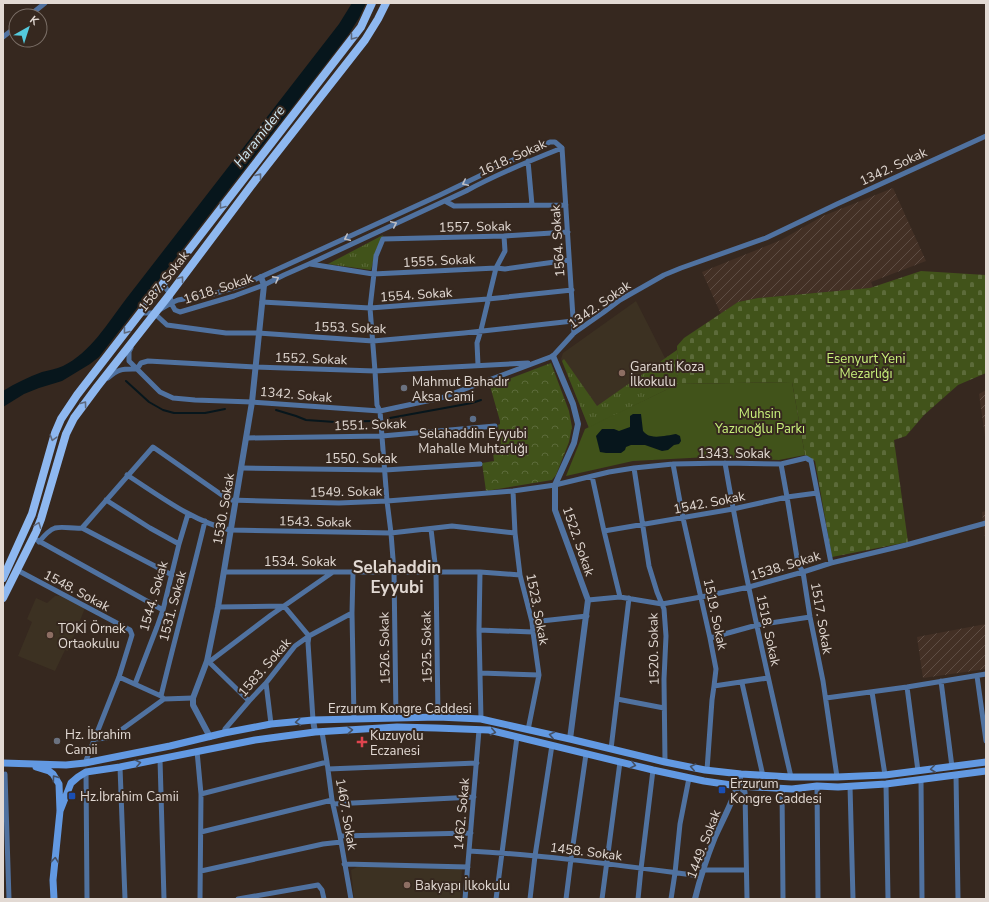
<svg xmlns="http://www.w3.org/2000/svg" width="989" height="902" font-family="'Nunito Sans',sans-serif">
<defs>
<pattern id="industrial-furrows" width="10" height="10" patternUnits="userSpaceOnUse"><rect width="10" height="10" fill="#433025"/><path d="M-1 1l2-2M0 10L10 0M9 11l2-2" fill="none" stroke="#5e4d44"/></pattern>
<pattern id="grass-tufts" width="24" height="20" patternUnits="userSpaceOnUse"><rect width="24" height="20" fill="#41531a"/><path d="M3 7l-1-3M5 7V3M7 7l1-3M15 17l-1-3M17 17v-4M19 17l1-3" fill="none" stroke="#5c6b3a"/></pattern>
<pattern id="forest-crowns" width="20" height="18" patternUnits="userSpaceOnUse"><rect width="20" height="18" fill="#41531a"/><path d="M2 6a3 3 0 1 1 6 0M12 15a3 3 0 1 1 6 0" fill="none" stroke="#5c6b3a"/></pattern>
<pattern id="cemetery-stones" width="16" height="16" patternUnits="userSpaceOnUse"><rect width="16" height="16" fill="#41531a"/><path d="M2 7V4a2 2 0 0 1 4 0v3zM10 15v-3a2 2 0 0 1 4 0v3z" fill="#5c6b3a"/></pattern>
</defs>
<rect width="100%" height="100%" fill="#36281f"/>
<path fill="url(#industrial-furrows)" d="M893,188l33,73 -55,21 2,5 -3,1 -112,10 -20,4 -17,12 -19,-42 79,-32 42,-24z
M986,390v53l-7,-49z
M986,511v36l-4,-35z
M986,624v45l-63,9 -6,-41z"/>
<path fill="#3c3122" d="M636,301l29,57 12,-8 1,34 -89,44 -28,-69 2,-6z
M55,596h5l25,12 -17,43 -3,-1 -10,21 -37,-15 14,-34 -5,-3 9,-21 11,5z
M363,864l99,5 -2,30h-106l-3,-29z"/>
<path fill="url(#grass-tufts)" d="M383,235l-7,15 -5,20 -43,-6z
M677,350l1,34 -89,44 -27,-67 2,-2 33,47z"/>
<path fill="url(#forest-crowns)" d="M551,363l18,48 3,16 -3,15 -13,33 -4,5 -66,11 -4,-28 12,-2 -2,-16 9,-1 -3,-19 2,-1v-3l-10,-35z"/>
<path fill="url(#cemetery-stones)" d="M921,271l65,4v98l-28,12 -34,30 -18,21 -12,4 14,102 -76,15 -17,-96 -10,-6 -13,-73 -114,2 -1,-38 7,-8 54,-36 20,-4 112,-10z"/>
<path fill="#41531a" d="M664,364l8,11 -19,13 -8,-11z
M792,382l13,73 -26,5 -70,-3 -76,4 -67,15 19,-47 93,-45z"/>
<path fill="#07161c" d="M352,3h14l-7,15 -10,16 -250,323 -9,7 -28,17 -23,7 -15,6 -21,13v-16c13,-8 25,-14 39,-19 7,-2 14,-3 21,-6 28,-14 44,-42 63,-67l213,-275z
M633,414h8l2,17c2,2 5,5 8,5 6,2 19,-1 25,-2l4,2 1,5 -2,3 -5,1 -6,5 -6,1 -17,-6h-14l-5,2 -1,3 -4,3h-15l-6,-1 -4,-16 6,-7h12l5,2 11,-4v-11z"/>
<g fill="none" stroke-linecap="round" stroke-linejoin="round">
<path stroke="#07161c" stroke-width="2" d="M126,381l23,21 14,8 11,3h31l20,-4
M276,410l20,6 10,4 29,2 37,-1
M390,418l82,-15 9,-3"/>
<path stroke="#5072a0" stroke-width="5" d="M29,16l16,-13
M3,37l13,-10
M562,148l12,185
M528,161l4,44
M445,201l9,5 112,-1
M310,264l63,10 123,-6 9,1 64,-9
M163,284l7,10 1,9 4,7 5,2 54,-16 30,-11 20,-10 25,-11 157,-73c31,-17 63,-30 96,-43
M262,302l108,6 118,-9 84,-9
M141,313h13l17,-10 7,-3 35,-6 30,-9 197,-90 110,-53h5l7,6
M154,313l13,12 59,8h32l115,8 91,-8 109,-12
M131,348l-2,4v9l31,31 13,6 22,2 57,2 128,9 61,-13 112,-42 21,-23 30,-21 16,-12 44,-25 17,-7 85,-30 71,-34 149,-68
M478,365l-1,-22 4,-13 15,-62 9,-17 -1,-15
M137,369l4,-6 7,-2 107,6 120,4 153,-8
M108,378c11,-10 15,-9 29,-9
M246,438l136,-2 113,-10
M725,463c18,105 42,210 66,314
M673,464l10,54 27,120 6,31 -2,17 -2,14 -5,70
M781,464l6,33 11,67 5,8 7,45 13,64 14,96
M241,468l144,2 95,-6
M634,468l15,98 8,26 7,17 2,27 -2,43 1,83
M127,475c33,21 65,46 103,55l161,3 61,-7 63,7
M592,476l12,55 16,66
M513,491l2,42 5,42 12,47 1,10 6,43 -11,55
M106,500l44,28 29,16
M82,528l90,47
M431,529l5,43 2,145
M604,531l129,-22 54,-12 30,-4
M37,540l126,70
M39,542c4,-5 10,-12 16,-14 8,-2 18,1 27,0l71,-81 76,53 110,3 48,-2 126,-10 42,-6 54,-13 25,-4 39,-4 52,-1 56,1 25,-6 5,3 20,102
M17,570l113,60 2,5 -13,42 -34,86
M224,572h256l40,3
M353,572l-1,41 2,106
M480,572l-1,58 2,89
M588,600l32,-3 42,7 39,-7 48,-10 54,-15 28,-9 75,-18 80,-22
M218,607l66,-1 25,30 -1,7 5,77
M532,622l55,-6
M479,630l54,2
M710,638l47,-13 53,-8
M207,661l2,1 62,-47 62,-43
M209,662l40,39
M480,673l59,2
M977,676l9,65
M119,677l42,19 3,3 29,-1
M941,681l11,86
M266,683l5,41
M742,683l21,93
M135,684l22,-57 6,-17 16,-66 9,-30
M714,686l54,-8
M907,687l11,84
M872,692l13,83
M161,696c14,-58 30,-116 44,-175
M826,698l81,-11 79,-13
M617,699l47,9
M396,718l-2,-146 -3,-39 -4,-32 -7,-90 -3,-6 -2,-34 -5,-63 6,-52 7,-17 121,-3 64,-4
M322,732l5,30 5,38 8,36 11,63
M224,733l1,-4 24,-28 17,-18 29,-37 14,-10 43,-23
M94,739l16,-1 54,-39
M611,749l18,-151
M197,751l4,43 -1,105
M160,759l4,140
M120,767l5,132
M328,769l149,-6
M86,772l1,127
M5,774l4,125
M956,775l2,124
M921,779l1,120
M886,784l2,115
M738,786l7,6 2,107
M817,786l1,113
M850,786l3,113
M782,788l1,111
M201,794l126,-32
M333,804l141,-7
M201,832l131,-32
M340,836l131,-3
M469,851c78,4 155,15 232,25
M344,864l124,3
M702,870h44
M201,871l122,-27 18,-2
M238,899l80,-14 4,5 2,9
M465,899l14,-169
M496,899l21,-162
M530,899l5,-43 17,-111
M566,899l5,-40 15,-105
M602,899l18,-137
M638,899l3,-30 12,-99
M671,899l4,-26 5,-49 9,-46"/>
<path stroke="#5072a0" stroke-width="6" d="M553,356l20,48 5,20 -4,19 -19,42v25l33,90 -18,139
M313,720l2,12
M210,737l-17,-32v-7l14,-37 11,-54 28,-169 6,-36 12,-117 -3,-8
M695,899c5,-21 12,-42 20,-62 9,-20 21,-41 26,-63"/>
<path stroke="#6299e2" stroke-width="7" d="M3,763l63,2 19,-2 85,-17 54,-13 47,-9 42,-4 125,-3 43,2 89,20 95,23 40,8 36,4 50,3h46l48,-2 101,-13
M36,767l13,4 4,3 6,10 1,27 -7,69 1,19
M60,811l11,-28 7,-6 8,-5 34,-5 135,-27 60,-8 82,-5 39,1 53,2 164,40 51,11 34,5 54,3 25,-3 21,1 48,-3 100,-13"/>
<path stroke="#8eb8f0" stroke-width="8" d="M3,578l29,-64 23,-81 6,-14 16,-24 284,-368 11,-24
M3,598l33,-66 5,-13 25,-85 8,-16 23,-31 73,-93 87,-116 108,-138 13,-21 8,-16"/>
</g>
<defs><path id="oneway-chevron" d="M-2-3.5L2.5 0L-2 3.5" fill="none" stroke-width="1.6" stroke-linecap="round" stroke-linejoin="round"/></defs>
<g stroke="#5e697d">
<use href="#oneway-chevron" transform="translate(353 37) rotate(128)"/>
<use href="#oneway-chevron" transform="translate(259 176) rotate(-52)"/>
<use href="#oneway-chevron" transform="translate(222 206) rotate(128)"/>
<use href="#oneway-chevron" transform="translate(181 279) rotate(-53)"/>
<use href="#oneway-chevron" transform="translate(126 331) rotate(128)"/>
<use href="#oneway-chevron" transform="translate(84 404) rotate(-54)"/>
<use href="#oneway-chevron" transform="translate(53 438) rotate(107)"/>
<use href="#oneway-chevron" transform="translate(38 525) rotate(-69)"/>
</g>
<g stroke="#bebfc6">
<use href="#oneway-chevron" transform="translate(465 183) rotate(155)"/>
<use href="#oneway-chevron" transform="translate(394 224) rotate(-25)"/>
<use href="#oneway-chevron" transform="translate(347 238) rotate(155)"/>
<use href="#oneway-chevron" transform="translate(276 279) rotate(-28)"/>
</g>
<g stroke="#455063">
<use href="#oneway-chevron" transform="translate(298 722) rotate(174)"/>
<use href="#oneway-chevron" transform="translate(350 730) rotate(-4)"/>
<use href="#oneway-chevron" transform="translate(493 732) rotate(12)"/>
<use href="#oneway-chevron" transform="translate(552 735) rotate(-168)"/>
<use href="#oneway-chevron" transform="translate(138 763) rotate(-12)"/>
<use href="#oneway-chevron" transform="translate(633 765) rotate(14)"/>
<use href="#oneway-chevron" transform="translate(693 767) rotate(-168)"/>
<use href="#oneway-chevron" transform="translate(933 769) rotate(173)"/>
<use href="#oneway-chevron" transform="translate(55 778) rotate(-126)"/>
<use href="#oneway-chevron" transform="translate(55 860) rotate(-84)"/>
</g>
<g fill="#8d6e63" stroke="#36281f" stroke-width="1.5">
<circle cx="622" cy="373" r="4"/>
<circle cx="50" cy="635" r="4"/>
<circle cx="407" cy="885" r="4"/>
</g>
<g fill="#6b7280" stroke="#36281f" stroke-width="1.5">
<circle cx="404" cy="388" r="4"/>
<circle cx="57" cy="741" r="4"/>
</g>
<circle fill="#5c6f8a" stroke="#36281f" stroke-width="1.5" cx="473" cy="419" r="4"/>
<path fill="#e0444e" stroke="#36281f" stroke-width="1.5" d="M360 736h4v4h4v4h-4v4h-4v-4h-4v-4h4z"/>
<g fill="#1a4fb4" stroke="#36281f" stroke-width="1.5">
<rect x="718" y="786" width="8" height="8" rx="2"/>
<rect x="68" y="792" width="8" height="8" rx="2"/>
</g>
<g text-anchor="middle" stroke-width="4" stroke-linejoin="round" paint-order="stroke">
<g font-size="13" fill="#e2d9d3" stroke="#36281f">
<text transform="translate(512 157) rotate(-24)" y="5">1618. Sokak</text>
<text transform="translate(893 166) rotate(-25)" y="5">1342. Sokak</text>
<text transform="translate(475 226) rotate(-1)" y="5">1557. Sokak</text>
<text transform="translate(557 241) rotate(-94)" y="5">1564. Sokak</text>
<text transform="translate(439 260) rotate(-3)" y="5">1555. Sokak</text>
<text transform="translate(163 281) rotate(-52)" y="5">1587. Sokak</text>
<text transform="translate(218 288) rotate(-18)" y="5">1618. Sokak</text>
<text transform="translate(416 294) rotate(-4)" y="5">1554. Sokak</text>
<text transform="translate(599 304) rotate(-35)" y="5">1342. Sokak</text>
<text transform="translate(350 327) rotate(2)" y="5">1553. Sokak</text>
<text transform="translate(311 358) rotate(2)" y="5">1552. Sokak</text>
<text transform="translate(296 394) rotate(5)" y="5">1342. Sokak</text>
<text transform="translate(370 424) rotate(-2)" y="5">1551. Sokak</text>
<text x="734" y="458">1343. Sokak</text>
<text x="361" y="463">1550. Sokak</text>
<text transform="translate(346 491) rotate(-1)" y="5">1549. Sokak</text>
<text transform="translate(709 502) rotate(-11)" y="5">1542. Sokak</text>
<text transform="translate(223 509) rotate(-80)" y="5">1530. Sokak</text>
<text transform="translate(315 521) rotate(1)" y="5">1543. Sokak</text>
<text transform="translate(579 541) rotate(71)" y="5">1522. Sokak</text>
<text x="300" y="566">1534. Sokak</text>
<text transform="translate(785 565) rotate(-17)" y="5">1538. Sokak</text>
<text transform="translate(77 590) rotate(28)" y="5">1548. Sokak</text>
<text transform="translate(153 596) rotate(-74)" y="5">1544. Sokak</text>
<text transform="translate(172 606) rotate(-75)" y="5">1531. Sokak</text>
<text transform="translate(538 609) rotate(79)" y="5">1523. Sokak</text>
<text transform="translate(716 614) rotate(78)" y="5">1519. Sokak</text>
<text transform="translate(822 618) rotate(80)" y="5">1517. Sokak</text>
<text transform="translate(769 630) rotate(78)" y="5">1518. Sokak</text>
<text transform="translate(426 647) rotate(-91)" y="5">1525. Sokak</text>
<text transform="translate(384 648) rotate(-91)" y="5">1526. Sokak</text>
<text transform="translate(653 649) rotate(-91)" y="5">1520. Sokak</text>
<text transform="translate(264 667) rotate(-49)" y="5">1583. Sokak</text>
<text x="400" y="713">Erzurum Kongre Caddesi</text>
<text transform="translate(347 814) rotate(80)" y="5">1467. Sokak</text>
<text transform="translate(461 814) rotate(-85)" y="5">1462. Sokak</text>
<text transform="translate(703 844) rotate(-69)" y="5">1449. Sokak</text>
<text transform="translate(586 851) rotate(7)" y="5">1458. Sokak</text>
</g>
<g font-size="13" fill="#c9f17b" stroke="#36281f">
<text x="866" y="363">Esenyurt Yeni<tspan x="866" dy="15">Mezarlığı</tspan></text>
<text x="760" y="418">Muhsin<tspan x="760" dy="15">Yazıcıoğlu Parkı</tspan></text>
</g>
<g font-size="13" fill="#e2d9d3" stroke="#36281f" text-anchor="start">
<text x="630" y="371">Garanti Koza<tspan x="630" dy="15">İlkokulu</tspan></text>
<text x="412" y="386">Mahmut Bahadır<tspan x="412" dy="15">Aksa Cami</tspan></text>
<text x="473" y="438" text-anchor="middle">Selahaddin Eyyubi<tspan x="473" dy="15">Mahalle Muhtarlığı</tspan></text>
<text x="58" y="633">TOKİ Örnek<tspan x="58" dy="15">Ortaokulıu</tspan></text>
<text x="65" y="739">Hz. İbrahim<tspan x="65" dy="15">Camii</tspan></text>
<text x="370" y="740">Kuzuyolu<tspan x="370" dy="15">Eczanesi</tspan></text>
<text x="730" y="788">Erzurum<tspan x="730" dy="15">Kongre Caddesi</tspan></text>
<text x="80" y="801">Hz.İbrahim Camii</text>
<text x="415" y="890">Bakyapı İlkokulu</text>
</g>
<g font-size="14" font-style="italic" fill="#cfe8f3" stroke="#36281f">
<text transform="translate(259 136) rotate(-52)" y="5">Haramidere</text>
</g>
<g font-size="17" font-weight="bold" fill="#e2d9d3" stroke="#36281f">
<text x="397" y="573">Selahaddin<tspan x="397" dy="20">Eyyubi</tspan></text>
</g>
</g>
<rect width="989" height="902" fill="none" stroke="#e2d9d3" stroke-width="8"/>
<g transform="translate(28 28) rotate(39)"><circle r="19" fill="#36281f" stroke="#7b6f67"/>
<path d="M0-3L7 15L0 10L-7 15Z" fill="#54cadd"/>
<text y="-6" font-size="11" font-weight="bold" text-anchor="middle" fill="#e2d9d3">K</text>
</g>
</svg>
